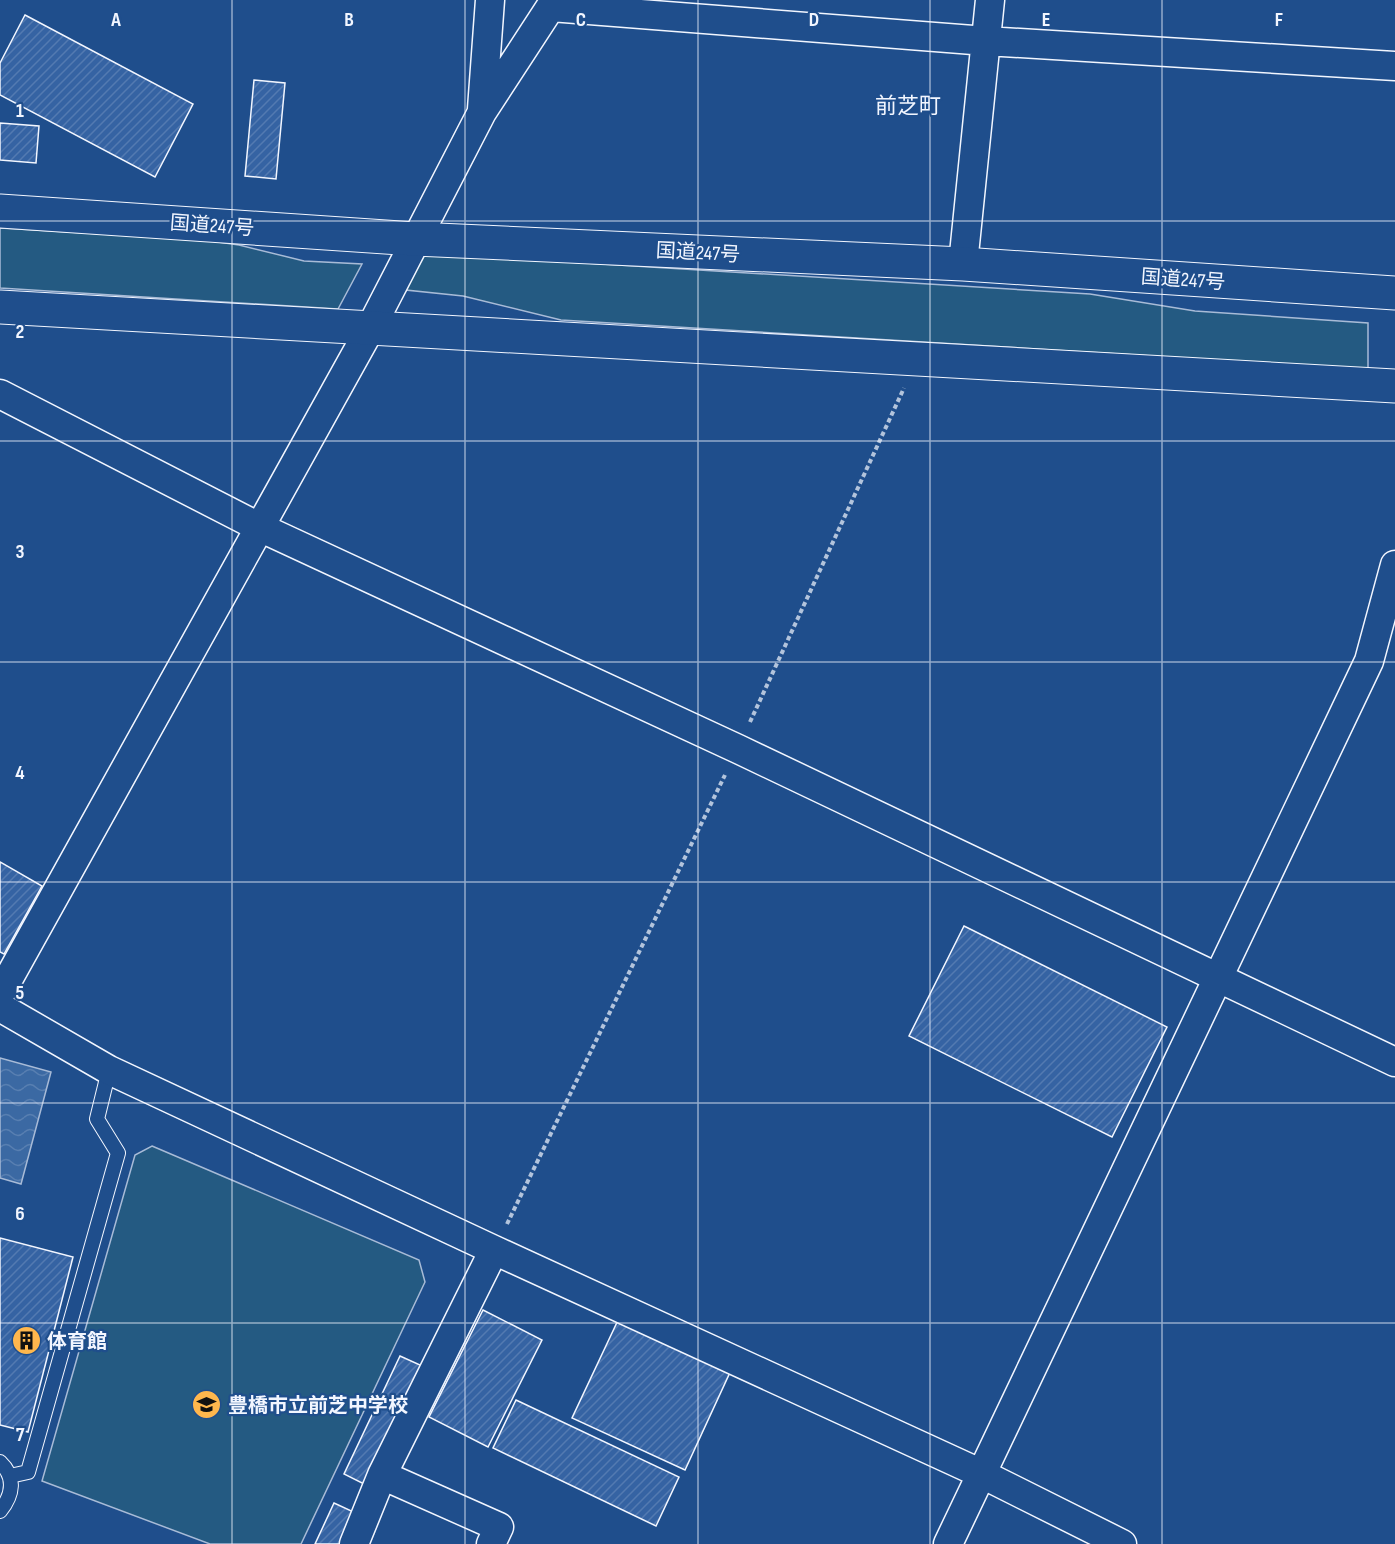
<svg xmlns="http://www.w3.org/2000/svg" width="1395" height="1544" font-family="'Sofia Sans Condensed','Noto Sans JP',sans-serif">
<defs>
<pattern id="water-waves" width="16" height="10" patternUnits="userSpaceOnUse" patternTransform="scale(1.5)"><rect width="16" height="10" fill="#3b69a3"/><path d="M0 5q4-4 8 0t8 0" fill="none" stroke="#587fb1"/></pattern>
<pattern id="building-hatch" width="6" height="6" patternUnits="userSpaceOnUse" patternTransform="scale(1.5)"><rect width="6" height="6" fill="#3563a3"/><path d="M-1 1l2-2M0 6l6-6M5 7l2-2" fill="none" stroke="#537ab1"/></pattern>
</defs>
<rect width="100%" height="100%" fill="#1f4e8c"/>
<path fill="#245a82" stroke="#a8bbd7" stroke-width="1.5" d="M0,228l204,12 35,5 65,16 58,3 -24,45 -338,-21z
M423,253l667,41 105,17 173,12v46l-807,-49 -98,-24 -57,-6z
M152,1146l267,114 6,22 -124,262h-91l-168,-63 93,-326z"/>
<path fill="url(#water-waves)" stroke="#a8bbd7" stroke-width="1.5" d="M0,1058l51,14 -30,112 -21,-6z"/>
<path fill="url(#building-hatch)" stroke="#f2f6ff" stroke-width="1.5" d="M25,15l168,89 -38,73 -155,-82v-32z
M254,80l31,3 -9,96 -31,-3z
M0,123l39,3 -3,37 -36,-3z
M0,862l42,24 -38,68 -4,-2z
M964,926l203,101 -55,110 -203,-101z
M0,1238l73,19 -45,175 -28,-7z
M483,1310l59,30 -54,107 -59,-30z
M620,1316l112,52 -47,102 -113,-52z
M400,1356l29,13 -57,119 -28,-14z
M516,1400l163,77 -23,49 -163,-78z
M334,1503l24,11 -14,30h-29z"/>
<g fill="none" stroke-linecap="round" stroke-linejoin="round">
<defs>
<path id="service" d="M0,1462c16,15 13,33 0,49
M10,1476l18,-4 90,-319 -21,-34 12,-49"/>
<path id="minor" d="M551,7l435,34 409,25
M482,109l8,-109
M963,264l27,-264
M0,394l259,133 479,222 657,313
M0,994l370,-665 112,-217 73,-112
M0,1007l109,63 385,180 488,224 140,70
M382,1475l117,52 -8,17
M354,1544l28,-69 112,-225
M948,1544l421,-883 26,-96"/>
<path id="trunk" d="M0,211l415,28 548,25 432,29
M0,307l1395,79"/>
</defs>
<use href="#service" stroke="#f2f6ff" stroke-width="16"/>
<use href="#minor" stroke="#f2f6ff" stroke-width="31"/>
<use href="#trunk" stroke="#f2f6ff" stroke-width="35"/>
<path stroke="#b3c4dc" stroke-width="4" stroke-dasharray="4.5 3" stroke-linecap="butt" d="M750,722l154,-334
M507,1224l218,-449"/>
<use href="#service" stroke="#1f4e8c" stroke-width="14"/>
<use href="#minor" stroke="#1f4e8c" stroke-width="28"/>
<use href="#trunk" stroke="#1f4e8c" stroke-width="33"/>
</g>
<path fill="none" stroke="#f2f6ff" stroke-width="1.5" stroke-opacity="0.55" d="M232,0v1544M465,0v1544M698,0v1544M930,0v1544M1162,0v1544M0,221h1395M0,441h1395M0,662h1395M0,882h1395M0,1103h1395M0,1323h1395"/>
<defs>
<symbol id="building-disc" viewBox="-11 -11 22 22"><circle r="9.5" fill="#ffb74d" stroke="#1f4e8c"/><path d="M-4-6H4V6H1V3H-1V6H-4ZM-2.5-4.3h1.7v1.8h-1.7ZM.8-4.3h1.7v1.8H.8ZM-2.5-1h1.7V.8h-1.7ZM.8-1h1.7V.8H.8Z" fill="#111"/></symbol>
<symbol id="school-disc" viewBox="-11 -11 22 22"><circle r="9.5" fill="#ffb74d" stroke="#1f4e8c"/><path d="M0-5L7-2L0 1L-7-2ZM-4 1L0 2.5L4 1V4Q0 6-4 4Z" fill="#111"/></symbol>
</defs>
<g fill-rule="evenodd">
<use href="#building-disc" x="10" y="1324" width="33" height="33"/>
<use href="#school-disc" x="190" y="1388" width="33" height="33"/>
</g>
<g text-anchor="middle" stroke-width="4.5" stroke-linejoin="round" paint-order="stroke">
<g font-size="20" fill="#f2f6ff" stroke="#1f4e8c">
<text transform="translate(212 225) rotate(4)" y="7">国道247号</text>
<text transform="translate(698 252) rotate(3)" y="7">国道247号</text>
<text transform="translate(1183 279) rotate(4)" y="7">国道247号</text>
</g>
<g font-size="20" font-weight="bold" fill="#f2f6ff" stroke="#1f4e8c" text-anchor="start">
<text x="47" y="1348">体育館</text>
<text x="228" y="1412">豊橋市立前芝中学校</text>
</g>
<g font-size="22" fill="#f2f6ff" stroke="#1f4e8c">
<text x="908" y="113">前芝町</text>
</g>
</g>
<g font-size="20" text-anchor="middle" font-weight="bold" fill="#f2f6ff" stroke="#1f4e8c" stroke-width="4.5" stroke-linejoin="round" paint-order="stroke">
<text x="116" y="26">A</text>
<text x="349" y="26">B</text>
<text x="581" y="26">C</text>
<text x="814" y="26">D</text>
<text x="1046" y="26">E</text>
<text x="1279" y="26">F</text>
<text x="20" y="117">1</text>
<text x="20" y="338">2</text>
<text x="20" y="558">3</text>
<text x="20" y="779">4</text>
<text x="20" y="999">5</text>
<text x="20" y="1220">6</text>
<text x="20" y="1441">7</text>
</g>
</svg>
